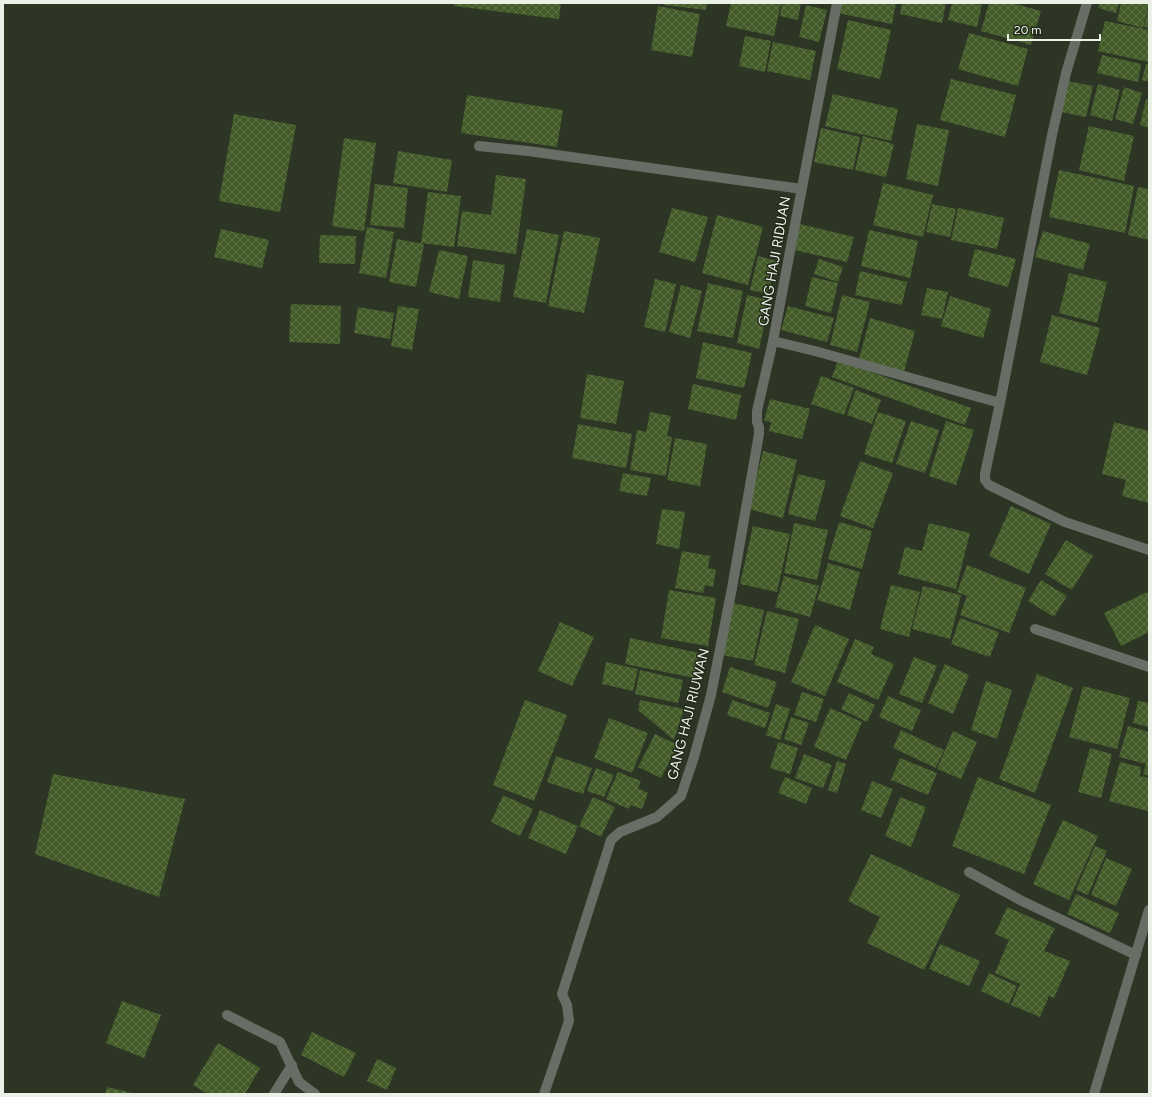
<svg xmlns="http://www.w3.org/2000/svg" width="1152" height="1097" font-family="Figtree,sans-serif">
<defs>
<pattern id="building-cross-hatch" width="8" height="8" patternUnits="userSpaceOnUse"><rect width="8" height="8" fill="#435b28"/><path d="M0 0l8 8M0 8l8-8" fill="none" stroke="#5e7347"/></pattern>
</defs>
<rect width="100%" height="100%" fill="#2d3525"/>
<path fill="url(#building-cross-hatch)" d="M455,3h106l-2,16 -105,-13z
M664,3h43l-1,7 -42,-5z
M731,3h50l-7,33 -48,-10z
M782,3h19l-3,17 -18,-4z
M839,3h57l-4,21 -55,-11z
M902,3h44l-4,20 -42,-9z
M952,3h19l11,2 -5,22 -29,-7z
M989,3h22l30,8 -10,34 -50,-14z
M1100,3h19l-3,10 -18,-5z
M1121,3h28l-6,25 -26,-7z
M806,5l21,5 -8,32 -20,-5z
M658,6l42,8 -8,43 -41,-7z
M1148,9h1v19l-5,-1z
M848,20l43,10 -11,49 -43,-10z
M1105,21l44,9v32l-51,-11z
M969,33l59,16 -10,37 -60,-17z
M745,36l26,5 -6,31 -26,-6z
M773,42l43,9 -6,29 -43,-9z
M1102,55l39,9 -3,18 -41,-9z
M1146,64h3v18l-7,-2z
M951,79l65,16 -11,42 -65,-17z
M1067,81l26,5 -7,31 -25,-5z
M1098,84l22,6 -8,31 -22,-6z
M1124,87l18,6 -9,31 -18,-5z
M833,94l65,15 -7,32 -66,-15z
M467,95l96,15 -6,37 -96,-14z
M1146,99l3,1v28l-9,-3z
M234,114l62,11 -16,87 -61,-11z
M917,124l32,6 -11,56 -32,-7z
M1089,126l45,10 -10,45 -45,-11z
M821,128l39,9 -7,33 -39,-8z
M863,136l31,8 -8,33 -31,-7z
M344,138l32,5 -12,88 -32,-5z
M398,151l54,9 -5,32 -54,-9z
M1059,170l75,16 -9,47 -76,-16z
M496,175l30,4 -10,75 -59,-8 5,-35 29,4z
M883,183l50,12 -10,42 -50,-12z
M375,184l33,4 -4,40 -34,-3z
M1138,187l11,2v51l-21,-5z
M428,192l33,4 -7,51 -33,-4z
M932,204l24,5 -6,28 -24,-5z
M672,208l36,9 -13,45 -36,-10z
M958,208l46,10 -7,31 -46,-9z
M717,215l46,12 -15,58 -46,-12z
M800,224l54,13 -7,25 -53,-12z
M367,227l27,5 -8,46 -27,-5z
M221,229l48,11 -7,28 -48,-11z
M527,229l32,6 -13,68 -33,-6z
M869,230l49,11 -8,37 -49,-12z
M564,231l36,7 -16,75 -36,-7z
M1043,231l47,13 -7,26 -48,-13z
M320,235l36,1 -1,28 -36,-1z
M397,239l27,5 -8,43 -27,-5z
M975,249l41,10 -8,28 -40,-11z
M439,250l29,6 -9,43 -30,-7z
M758,256l18,5 -8,33 -18,-4z
M819,259l24,8 -5,15 -24,-8z
M473,260l32,5 -5,37 -32,-5z
M860,271l47,11 -5,23 -47,-10z
M1069,273l38,9 -10,41 -38,-10z
M812,277l26,6 -7,30 -26,-7z
M655,279l21,5 -11,48 -21,-5z
M708,283l35,8 -10,47 -36,-7z
M681,285l21,6 -12,47 -21,-6z
M927,288l21,4 -6,27 -21,-4z
M747,295l23,5 -11,49 -22,-6z
M842,295l28,7 -13,50 -27,-7z
M950,296l41,13 -8,29 -42,-12z
M291,304l50,2 -1,38 -51,-2z
M398,306l21,3 -7,41 -21,-4z
M788,306l46,12 -7,24 -46,-12z
M358,307l36,6 -4,26 -36,-6z
M1052,315l48,13 -13,47 -47,-13z
M870,318l45,13 -11,41 -45,-13z
M703,342l49,11 -8,35 -48,-10z
M838,360l133,48 -6,17 -133,-48z
M587,374l37,7 -8,43 -36,-6z
M821,376l33,12 -10,27 -33,-11z
M693,384l48,11 -5,25 -48,-11z
M856,390l25,10 -9,24 -25,-9z
M770,399l40,10 -8,30 -33,-8 2,-9 -7,-1z
M650,412l21,4 -4,20 5,1 -6,39 -36,-6 7,-40 9,2z
M878,412l28,9 -14,42 -28,-9z
M911,421l28,9 -14,43 -29,-9z
M946,421l28,9 -18,55 -27,-9z
M1114,422l35,9v72l-27,-7 4,-16 -24,-6z
M578,424l54,10 -6,34 -54,-10z
M675,438l32,6 -7,42 -33,-6z
M763,451l34,9 -14,58 -34,-9z
M860,461l33,12 -20,55 -33,-12z
M623,473l28,5 -4,18 -28,-5z
M798,474l28,7 -11,40 -27,-7z
M1011,506l40,18 -22,50 -40,-18z
M662,509l23,3 -6,37 -23,-5z
M839,522l33,9 -10,38 -34,-10z
M794,523l34,7 -11,50 -33,-7z
M929,523l41,10 -14,56 -58,-15 7,-27 17,4z
M753,526l37,8 -13,58 -37,-8z
M1066,540l27,16 -21,34 -27,-16z
M682,551l28,5 -2,12 8,2 -3,17 -8,-2 -2,8 -28,-5z
M828,563l32,9 -10,38 -33,-10z
M967,565l59,23 -17,45 -49,-18 7,-19 -10,-4z
M784,576l35,10 -9,31 -35,-10z
M1041,580l26,16 -13,21 -26,-16z
M891,585l29,7 -11,45 -29,-8z
M923,586l38,9 -11,44 -38,-10z
M669,590l47,8 -8,48 -47,-8z
M1147,592l2,4v36l-28,14 -17,-33z
M733,603l31,7 -11,51 -31,-6z
M767,611l32,8 -14,54 -31,-8z
M960,618l39,14 -9,25 -39,-13z
M560,622l34,15 -22,49 -34,-15z
M815,625l34,14 -24,57 -34,-14z
M630,638l69,15 -5,25 -69,-14z
M855,639l19,8 -3,7 23,10 -16,36 -41,-18z
M914,657l23,9 -15,37 -23,-9z
M606,662l32,7 -5,22 -31,-7z
M945,664l24,11 -16,39 -25,-11z
M730,667l47,15 -9,26 -46,-16z
M640,670l43,10 -5,23 -43,-9z
M1037,674l36,14 -38,105 -36,-14z
M986,681l26,9 -15,49 -26,-9z
M1083,686l47,12 -13,51 -48,-12z
M802,692l22,7 -8,23 -22,-7z
M849,693l26,12 -8,17 -26,-13z
M888,696l33,14 -9,21 -33,-14z
M525,700l42,15 -33,86 -41,-16z
M640,700l44,9 -10,31 -36,-30z
M732,700l38,13 -5,15 -38,-13z
M1138,701l11,2v24l-16,-4z
M776,704l14,5 -10,31 -14,-5z
M830,708l32,14 -16,38 -32,-13z
M791,717l18,6 -8,22 -17,-6z
M609,718l39,15 -16,40 -38,-15z
M1128,726l21,6v44l-6,-2 3,-10 -27,-7z
M901,730l43,20 -8,18 -43,-20z
M953,731l24,11 -16,37 -24,-10z
M655,734l23,11 -17,33 -23,-11z
M778,742l20,6 -8,26 -20,-6z
M1090,748l22,6 -11,44 -23,-6z
M804,754l28,11 -9,23 -28,-10z
M556,756l36,12 -9,26 -36,-12z
M900,758l37,15 -9,22 -37,-15z
M837,761l9,3 -9,29 -9,-3z
M1120,762l21,5 -1,9 9,2 -1,33 -39,-10z
M596,768l18,7 -10,22 -17,-6z
M618,772l23,9 -3,7 10,5 -6,16 -11,-4 -2,4 -23,-10z
M53,774l132,25 -26,98 -124,-43z
M785,777l27,11 -6,16 -28,-11z
M978,777l73,28 -27,69 -72,-28z
M872,781l21,8 -12,29 -20,-8z
M503,795l30,14 -13,27 -29,-14z
M593,797l22,10 -14,30 -22,-11z
M900,797l26,10 -15,40 -26,-11z
M540,810l38,16 -12,28 -38,-16z
M1063,820l35,16 -29,64 -36,-16z
M1095,846l12,5 -19,44 -12,-5z
M871,854l89,41 -36,75 -57,-27 13,-26 -32,-16z
M1106,858l26,11 -16,37 -25,-11z
M1076,894l43,19 -9,20 -43,-19z
M1007,907l48,21 -11,23 26,10 -16,37 -5,-2 -9,21 -29,-12 9,-21 -25,-11 14,-33 -14,-6z
M940,944l40,17 -11,25 -40,-17z
M989,973l28,13 -8,18 -28,-13z
M122,1001l39,14 -17,43 -38,-15z
M312,1032l44,21 -12,24 -43,-22z
M218,1043l42,25 -15,26h-37l-15,-9z
M377,1059l19,9 -9,22 -20,-9z
M107,1087l25,6v1h-27z"/>
<g fill="none" stroke-linecap="round" stroke-linejoin="round">
<path stroke="#686d65" stroke-width="10" d="M1087,3l-21,70 -14,62 -52,268 -15,71v6l4,5 76,37 84,28
M479,146l49,5 274,38
M773,341l42,10 185,52
M1035,629l114,38
M969,872l53,29 114,54
M227,1015l53,27 19,40 16,12
M274,1094l18,-29
M544,1094l25,-73 -2,-16 -5,-11 49,-154 9,-8 37,-15 24,-21 13,-39 17,-62 21,-107 27,-154v-7l-2,-5v-11l16,-70 64,-338
M1094,1094l55,-184"/>
</g>
<g text-anchor="middle" stroke-width="3" stroke-linejoin="round" paint-order="stroke">
<g font-size="14" fill="#ecf1e7" stroke="#232b1b">
<text transform="translate(774 261) rotate(-80)" y="5">GANG HAJI RIDUAN</text>
<text transform="translate(688 714) rotate(-76)" y="5">GANG HAJI RIUWAN</text>
</g>
</g>
<rect width="1152" height="1097" fill="none" stroke="#ecf1e7" stroke-width="8"/>
<path d="M1008 34v6h92v-6" fill="none" stroke="#ecf1e7" stroke-width="2"/>
<text x="1014" y="34" font-size="12" fill="#ecf1e7" stroke="#232b1b" stroke-width="3" paint-order="stroke">20 m</text>
</svg>
